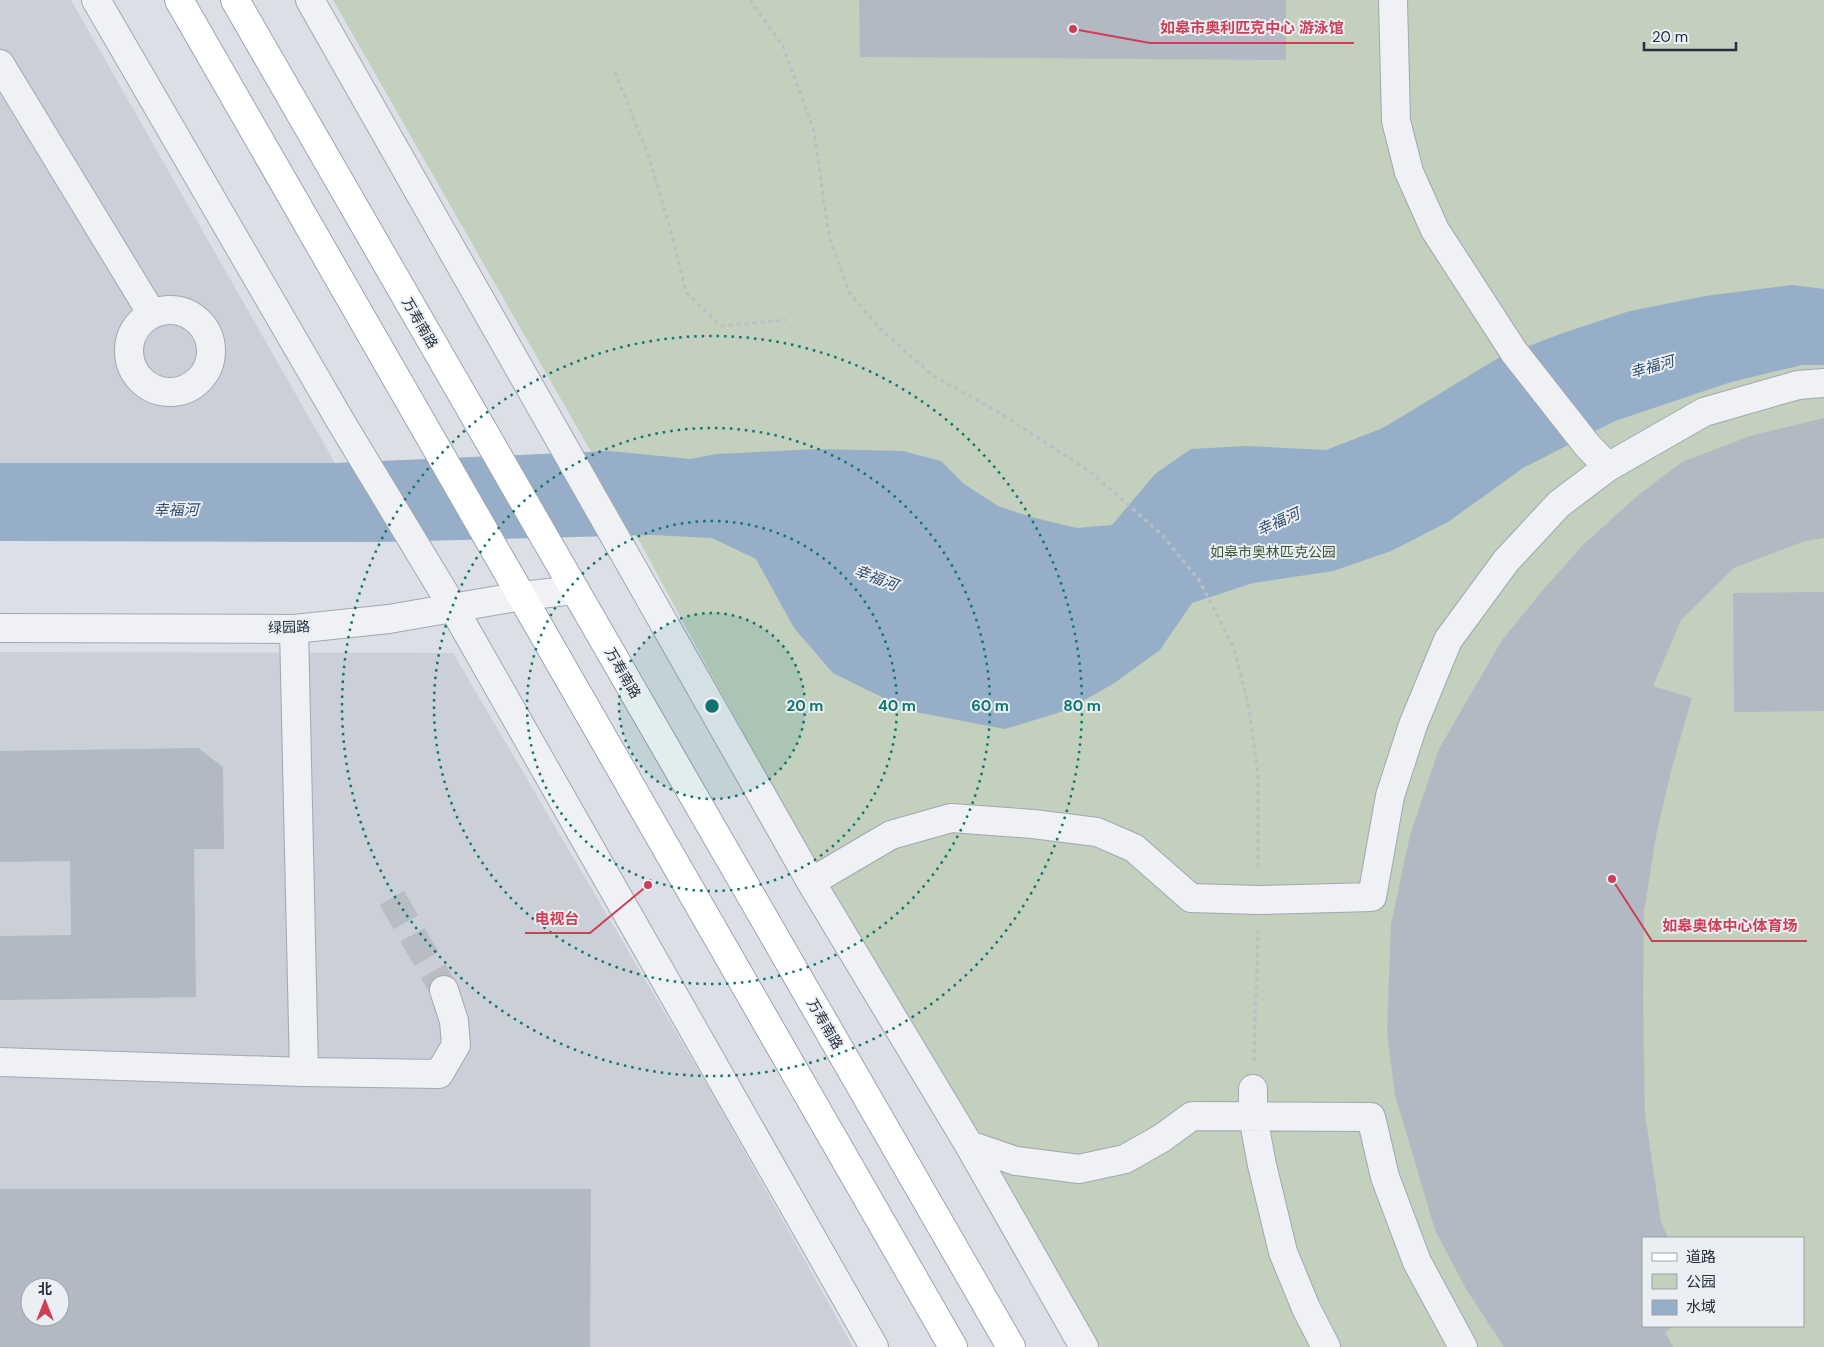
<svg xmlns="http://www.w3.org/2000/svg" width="1824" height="1347" font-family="'DM Sans','Noto Sans SC',sans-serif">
<rect width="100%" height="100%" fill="#dce0e6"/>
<path fill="#cacfd8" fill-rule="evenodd" d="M0,0h71l264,463h-335z
M0,652l453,1 264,449 136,245h-853zM30,1287h30v30h-30z"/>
<path fill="#c2d0bd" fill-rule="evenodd" d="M333,0h1491v1347h-724l-283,-477 -223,-413zM1643,1238h160v88h-160z"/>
<path fill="#96aec7" d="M1792,285l32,4v76h-22l-71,17 -116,39 -92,47 -75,54 -57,29 -58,20 -80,12 -61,20 -32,47 -47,34 -46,26 -62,19 -95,-18 -77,-38 -39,-45 -38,-69 -44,-21 -60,-3 -273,7 -379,-1v-78h335l274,-12 82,8 25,-5 102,-5 85,2 38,10 23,23 34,22 33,11 46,11 35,-3 43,-51 36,-25 55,-3 80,4 57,-22 117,-71 63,-24 67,-22 75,-15z"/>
<path fill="#b3b9c3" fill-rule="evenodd" d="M859,0h427v60l-426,-3z
M1824,418v120l-19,3 -71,27 -53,52 -28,66 39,12 -21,73 -15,65 -12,76 -1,87 2,115 16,108 7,16h-25v88h31l-9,6 8,15h-169l-38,-58 -31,-59 -40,-135 -8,-63 4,-108 19,-89 29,-86 63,-109 41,-50 40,-45 53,-48 46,-35 68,-26z
M1824,592v119l-90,1 -1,-119z
M198,748l25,19 1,82h-30l2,148 -196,3v-64l71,-1 -1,-74 -70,1v-111z
M0,1189h591l-1,158h-590zM30,1287h30v30h-30z"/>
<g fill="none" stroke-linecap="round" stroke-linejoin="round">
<path stroke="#b8bcc4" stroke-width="28" stroke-dasharray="28 14" stroke-linecap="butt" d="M392,898l52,92"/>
<defs>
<path id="minor" d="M96,0l245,422 113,187 420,738
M310,0l501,882 158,263 115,202
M1393,0l3,121 13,51 26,58 79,122 73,93 21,22
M0,64l152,250
M129 351a41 41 0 1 1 82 0a41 41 0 1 1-82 0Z
M0,628l294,1 95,-10 133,-23 53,-6
M294,629l10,443
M811,882l80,-47 60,-17 82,6 64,8 37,16 57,50 67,2 114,-3 18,-101 23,-71 35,-85 58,-79 53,-57 49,-37 96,-55 94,-27 26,-2
M0,1062l304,10 135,2 17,-29 -2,-24 -10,-31
M1253,1089v28l9,48 21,87 23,56 20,39
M969,1145l47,16 63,8 46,-10 37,-21 30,-22 179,1 14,60 32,85 46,85"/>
<path id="major" d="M179,0l774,1347
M235,0l776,1347"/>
</defs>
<use href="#minor" stroke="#a2a7b0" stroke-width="30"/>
<use href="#major" stroke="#9ba5b2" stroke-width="30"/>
<path stroke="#bbbec5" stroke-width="3" stroke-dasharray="4 4" stroke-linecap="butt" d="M750,0l33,46 31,85 15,106 20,55 30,36 53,47 68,38 92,60 70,62 37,45 35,68 15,60 9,66v97
M615,72l34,85 23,78 14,57 35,34 65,-6
M1254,1061l4,-131"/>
<use href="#minor" stroke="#eff1f5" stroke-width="28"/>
<use href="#major" stroke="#fff" stroke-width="28"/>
</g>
<circle cx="712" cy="706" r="93" fill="#0f766e" fill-opacity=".12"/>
<g fill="none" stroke="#0f766e" stroke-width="2.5" stroke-dasharray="2.5 5">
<circle cx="712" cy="706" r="93"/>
<circle cx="712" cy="706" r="185"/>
<circle cx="712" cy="706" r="278"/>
<circle cx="712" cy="706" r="370"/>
</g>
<g text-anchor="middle" stroke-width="4" stroke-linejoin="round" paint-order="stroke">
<g font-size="14" fill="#262e3c" stroke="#ebeff4">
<text transform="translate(420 323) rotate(60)" y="5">万寿南路</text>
<text transform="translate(289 627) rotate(-2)" y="5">绿园路</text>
<text transform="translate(623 673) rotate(60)" y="5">万寿南路</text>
<text transform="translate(825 1024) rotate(60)" y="5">万寿南路</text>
</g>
<g font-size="14" fill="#3a5833" stroke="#ebeff4">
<text x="1273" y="557">如皋市奥林匹克公园</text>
</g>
<g font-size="15" font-style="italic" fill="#304d70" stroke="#ebeff4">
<text transform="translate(1652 367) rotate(-16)" y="5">幸福河</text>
<text x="176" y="515">幸福河</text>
<text transform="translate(1278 522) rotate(-24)" y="5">幸福河</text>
<text transform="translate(876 578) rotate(21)" y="5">幸福河</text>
</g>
</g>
<circle cx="712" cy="706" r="8" fill="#0f766e" stroke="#ebeff4" stroke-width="2.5"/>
<g font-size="15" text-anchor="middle" font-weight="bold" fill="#0f766e" stroke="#ebeff4" stroke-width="4" stroke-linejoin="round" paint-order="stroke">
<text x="805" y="711">20 m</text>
<text x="897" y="711">40 m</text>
<text x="990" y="711">60 m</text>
<text x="1082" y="711">80 m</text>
</g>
<path fill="none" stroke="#ce3e55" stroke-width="2" d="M1073 29L1150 43H1354M648 885L590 933H525M1612 879L1652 941H1807"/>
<g fill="#ce3e55" stroke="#ebeff4" stroke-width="2">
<circle cx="1073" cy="29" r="5"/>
<circle cx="648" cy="885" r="5"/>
<circle cx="1612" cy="879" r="5"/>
</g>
<g font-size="15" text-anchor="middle" font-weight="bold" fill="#ce3e55" stroke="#ebeff4" stroke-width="4" stroke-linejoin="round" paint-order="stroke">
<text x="1252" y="33">如皋市奥利匹克中心 游泳馆</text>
<text x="557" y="924">电视台</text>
<text x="1730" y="931">如皋奥体中心体育场</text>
</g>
<rect x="1642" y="1237" width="162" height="90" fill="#ebeff4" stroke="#9ca2aa"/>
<rect x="1652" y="1253" width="25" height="8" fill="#ffffff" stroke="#9ca2aa"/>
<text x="1686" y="1262" font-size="15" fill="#262e3c">道路</text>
<rect x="1652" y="1274" width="25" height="15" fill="#c2d0bd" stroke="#9ca2aa"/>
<text x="1686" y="1287" font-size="15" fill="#262e3c">公园</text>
<rect x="1652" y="1300" width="25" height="15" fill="#96aec7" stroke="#9ca2aa"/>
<text x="1686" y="1312" font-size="15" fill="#262e3c">水域</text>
<g transform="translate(45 1302)"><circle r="24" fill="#ebeff4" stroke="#9ca2aa"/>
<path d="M0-4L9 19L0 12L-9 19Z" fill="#ce3e55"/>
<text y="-8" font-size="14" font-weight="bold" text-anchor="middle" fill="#262e3c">北</text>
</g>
<path d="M1644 42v8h92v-8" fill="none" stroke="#262e3c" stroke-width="2.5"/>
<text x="1652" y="42" font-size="15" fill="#262e3c" stroke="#ebeff4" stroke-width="4" paint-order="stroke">20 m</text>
</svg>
